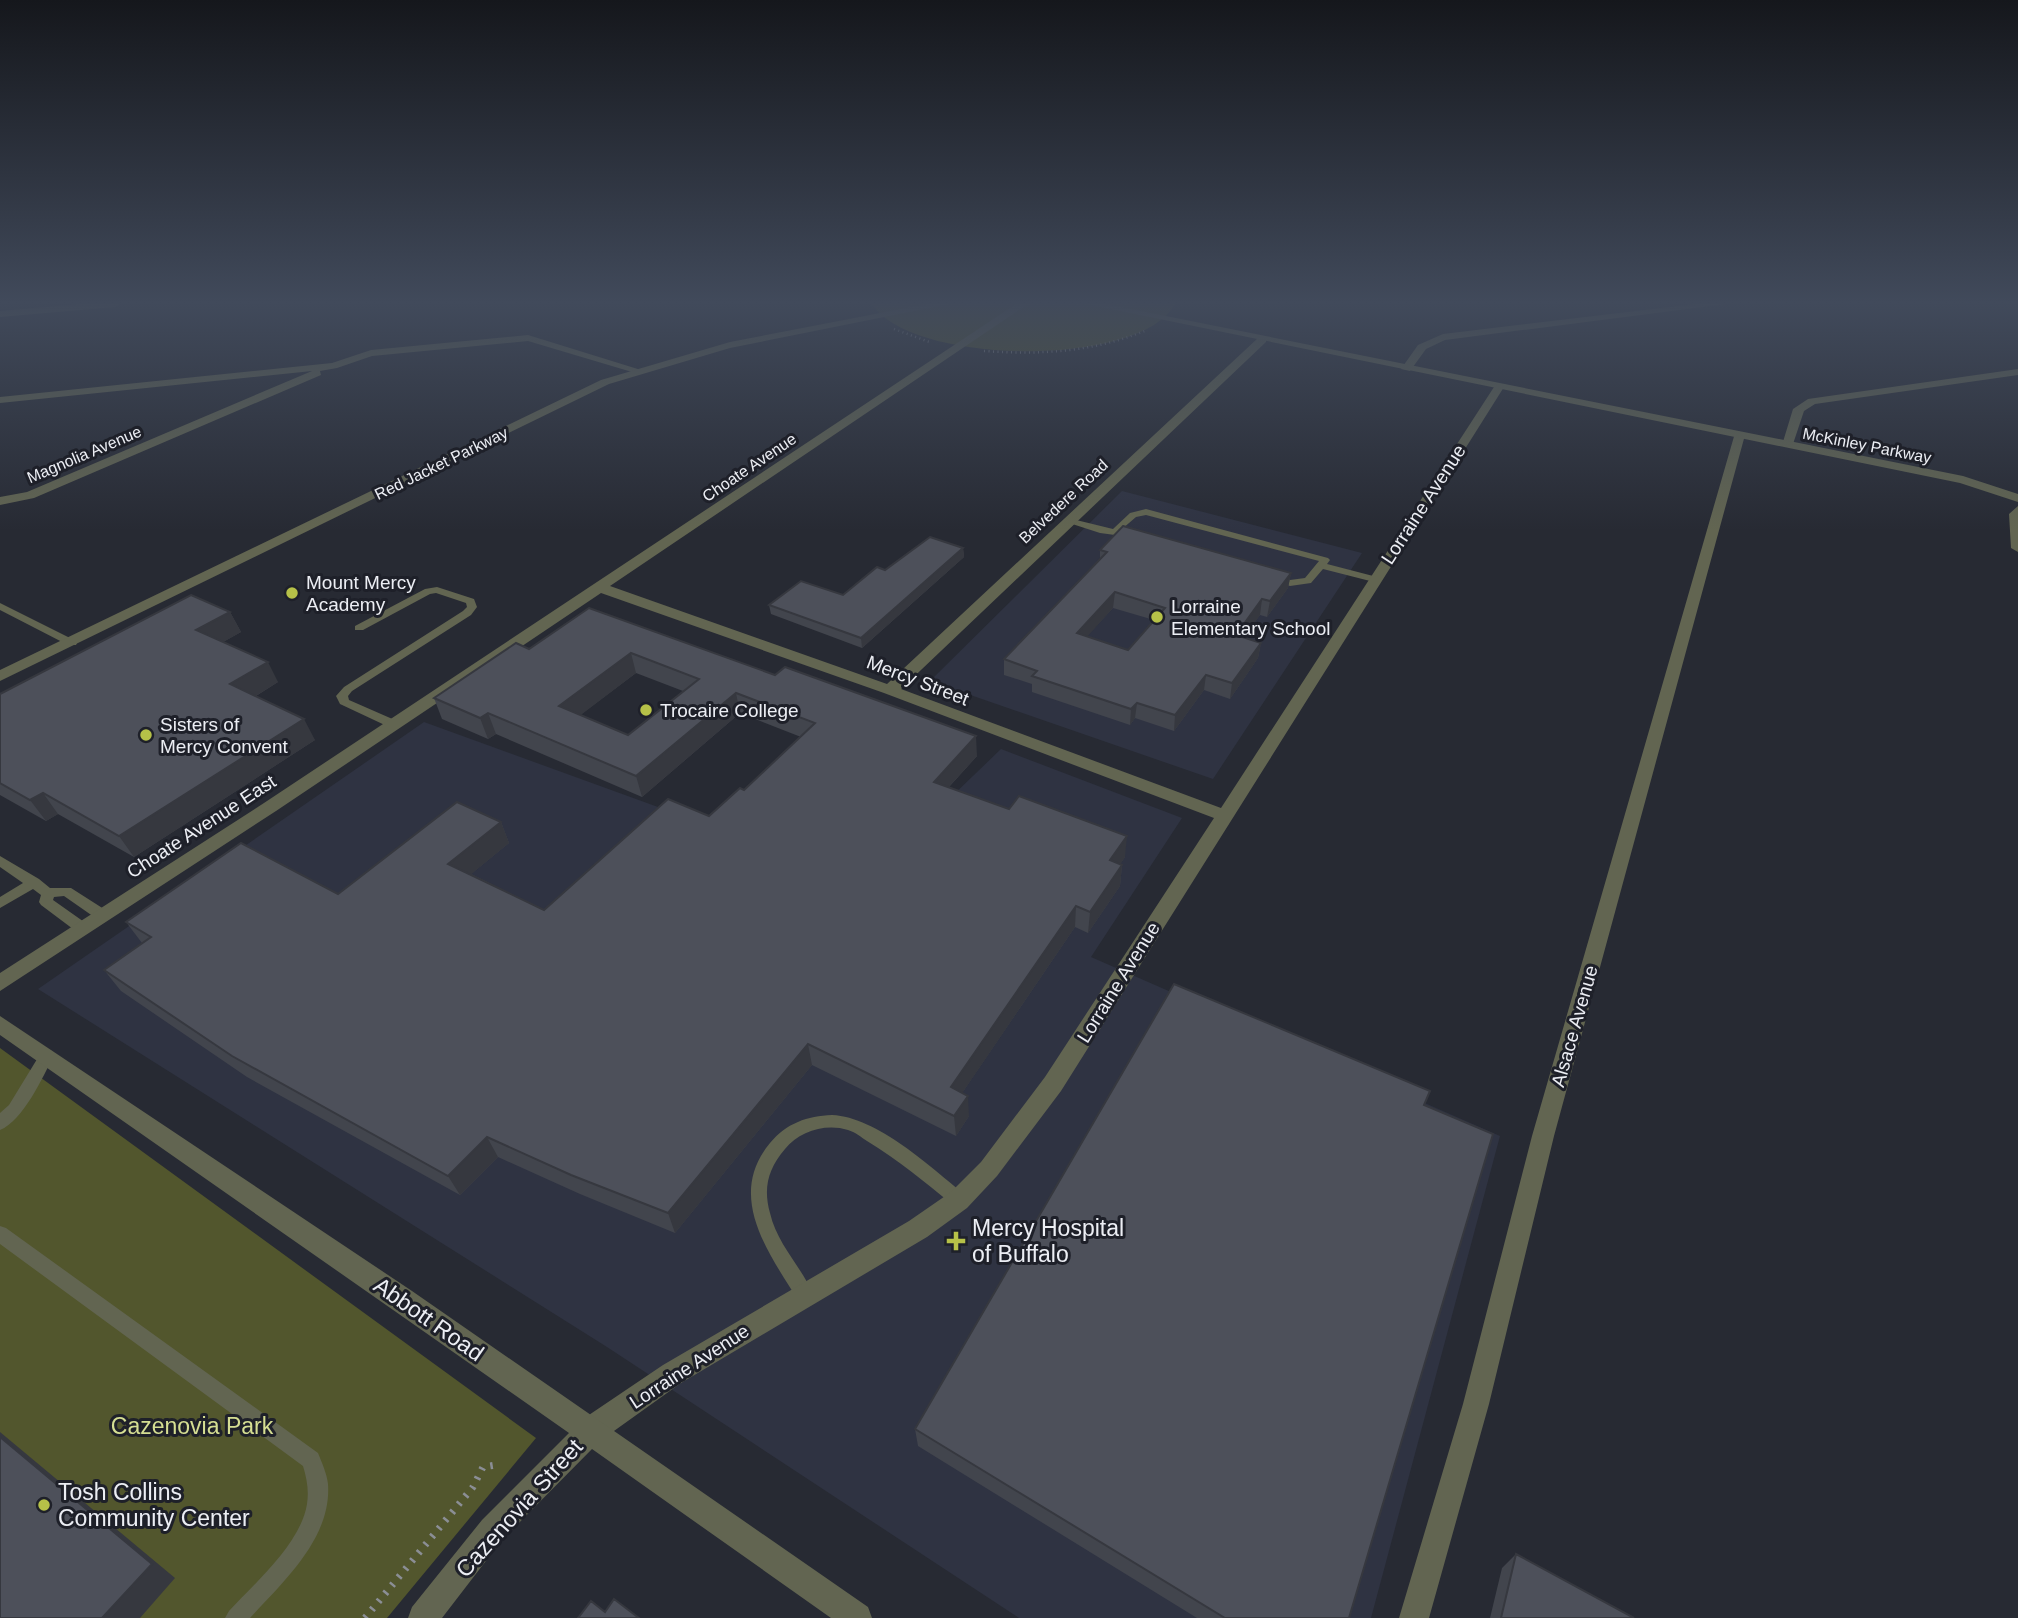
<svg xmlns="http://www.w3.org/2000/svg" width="2018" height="1618" font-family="Helvetica,sans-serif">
<rect width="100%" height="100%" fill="#272a33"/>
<path fill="#2f3342" d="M1122,491l240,62 -149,226 -283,-98z
M424,722l245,89 40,18 238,-28 54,-52 181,69 -91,139 409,179 -129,482h-352l-412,-271 -569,-358z"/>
<path fill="#52562d" d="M872,304h303c-35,65 -265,61 -303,0z
M0,1048l536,390 -149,180h-387z"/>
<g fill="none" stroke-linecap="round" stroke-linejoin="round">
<path stroke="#8b8e95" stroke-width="2.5" stroke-dasharray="1 3.5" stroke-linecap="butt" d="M894,329l38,14
M984,351c57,4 110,1 163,-21"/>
<path stroke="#8b8e95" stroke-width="7" stroke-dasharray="2.5 8" stroke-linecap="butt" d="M365,1618l108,-131 10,-20 13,-2"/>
<path fill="#626551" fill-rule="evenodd" d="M1146,509l182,49 2,2 -3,4 50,13 2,2 -5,3 -51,-13 -12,14 -21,3 -22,-8 5,-3 17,5 15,-2 14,-17 -173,-46 -10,2 -21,18 -15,-2 -37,-12 5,-3 45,11 17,-16z
M437,587l37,12 3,8 -6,8 -119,76 -4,5 1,4 48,21 2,3 -2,3h-8l-49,-23 -4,-8 8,-9 119,-76 4,-4 -1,-4 -30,-10 -6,1 -67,36h-8v-4l70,-37z
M0,603l76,38 1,2 -1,2h-8l-68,-35z
M0,856l39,23 11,9h21l36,23 2,4 -2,4h-10l-33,-23 -10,1 -1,3 34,24 2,4 -2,4h-10l-36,-27 -2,-3 2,-7 -8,-6 -33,19v-11l23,-14 -23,-16z
M47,1049l5,2 2,4c-11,22 -31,66 -54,75v-17l9,-8 33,-54z
M832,1115c45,2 99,52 133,80l2,5 -2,5 -6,3 -6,-3c-28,-23 -55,-45 -86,-64 -6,-4 -12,-9 -19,-11 -22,-7 -49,1 -63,19 -17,20 -22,39 -15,64 7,31 31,53 43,81l-3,6 -6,3 -6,-3c-30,-48 -72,-104 -28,-157 17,-20 37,-27 62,-28z
M0,1226l6,2 312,225c4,10 9,21 10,31 4,54 -45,98 -78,134h-25l4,-7c26,-28 72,-68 78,-107 2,-13 0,-25 -4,-38l-303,-222z"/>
<path fill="#626551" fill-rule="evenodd" d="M80,304h40l-5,3 -115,10v-6z
M1016,304h12l-418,282 277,98 371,-346h8v4l-365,347 320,119 273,-421 5,-3 5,3 -443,704 -64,85 -30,32 -40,29 -246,146 -81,58 -10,4 -10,-4 -4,-10 4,-10 83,-56 246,-144 42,-29 30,-30 64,-85 169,-259 -330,-125 -283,-100 -325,218 -276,180v-18l264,-170z
M1695,304h31l-281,36 -19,9 -16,22 -9,-2 17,-24 25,-11z
M528,335l113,35 -9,2 -104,-31 -156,15 -35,12 -17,3 1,4 -287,123 -34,7v-8l27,-5 285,-121 -312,32v-6l332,-34 39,-13z
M2018,369v6l-203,29 -11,7 -12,36 -10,-2 11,-36 15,-10z
M1735,433l10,2 -191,701 -65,268 -60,214h-30l64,-214 69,-268z
M2018,506v46l-7,-4 -2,-34z"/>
<path fill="#626551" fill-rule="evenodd" d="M927,304h22l-219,44 -121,36 -609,297v-11l601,-290 129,-38z
M1015,304h15l-5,3z
M1086,304h20l857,172 55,18v8l-58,-19z
M0,1016l412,275 456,316 4,11h-41l-239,-169 -90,91 -60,78h-34l4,-11 70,-87 87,-87 -569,-398z"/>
</g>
<path fill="#42454d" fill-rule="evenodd" d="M963,548l1,9 -102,91 -91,-34 -2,-9 74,-10 42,-25z
M1100,550l191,23 -3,15 -21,29 -7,-2 -17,22 18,6 -3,15 -28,41 -26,-9 -30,41 -39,-13 -5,7 -98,-33v-8l-28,-9v-16l96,-99zM1113,608l41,12 -26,30 -41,-14z
M589,608l388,148 -28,31 176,70 -5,7 2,1 -2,21 -32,47 -13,-6 -113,166 7,23 -13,20 -144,-71 -137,168 -95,-39 -82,-37 -38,38 -213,-118 -126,-86 -17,-21 38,-27 -16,-21 212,-28 163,-72 8,21 -38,31 73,36 165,-94 35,-26 57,-53 -61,-24 -98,84 -146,-63 -8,5 -46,-20 -8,-21 95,-49zM636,673l47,18 -55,44 -48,-20z
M230,612l11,20 -18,10 55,40 -22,14 59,44 -181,117 -76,-43 -12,7 -46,-26v-101z
M1424,1105l-75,513h-152l-279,-172 -3,-17z
M1516,1554l118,64h-144l12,-50z"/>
<path fill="#36383f" d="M963,548l1,9 -102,91 -1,-10z
M1291,573l-3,15 -21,29 3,-16z
M1115,592l-2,16 -37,41 1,-16z
M1262,599l-2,16 -26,36 2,-16z
M230,612l11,20 -34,19 -11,-21z
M1261,643l-3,15 -28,41 2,-16z
M631,653l5,20 -71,54 -6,-21z
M268,662l10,20 -37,23 -11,-21z
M1206,675l-2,15 -30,41 1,-16z
M736,693l4,20 -98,84 -6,-21z
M1137,703l-2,15 -5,7 1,-16z
M488,713l8,21 -8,5 -8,-21z
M304,719l11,21 -181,117 -15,-21z
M976,736l1,20 -42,46 -1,-20z
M43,793l15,21 -12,7 -16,-21z
M501,822l8,21 -51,42 -10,-21z
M1127,836l-2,21 -16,24 1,-21z
M1122,865l-2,21 -32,47 2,-21z
M1076,906l-1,21 -123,181 -1,-21z
M808,1044l4,21 -137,168 -7,-20z
M968,1096l1,20 -13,20 -2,-20z
M487,1137l11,20 -38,38 -12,-19z
M0,1432l175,146 -35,40h-38l-102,-181z"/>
<path fill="#4d505a" stroke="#36383f" stroke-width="2" fill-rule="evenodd" d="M1123,526l168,47 -21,28 -8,-2 -26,36 25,8 -29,40 -26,-8 -31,40 -38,-12 -6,6 -99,-33 5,-5 -33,-12 103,-107 -7,-2zM1115,592l50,16 -37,42 -51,-17z
M930,537l33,11 -102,90 -92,-33 32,-24 42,14 34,-28 8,3z
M191,595l39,17 -34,18 72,32 -38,22 74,35 -185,117 -76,-43 -13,7 -30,-17v-89z
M589,608l186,67 10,-8 191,69 -42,46 75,27 10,-13 108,40 -17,24 12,5 -32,47 -14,-6 -125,181 17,9 -14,20 -146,-72 -140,169 -97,-38 -84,-38 -39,39 -216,-120 -128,-86 47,-33 -25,-15 115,-79 97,51 119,-92 44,20 -53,42 96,46 124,-111 41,17 31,-28 4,2 71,-67 -79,-30 -100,83 -148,-63 -8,5 -46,-20 82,-55 13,6zM631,653l68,26 -71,56 -69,-29z
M1174,984l256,107 -6,14 69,29 -144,484h-124l-310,-189z
M0,1437l152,127 -50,54h-102z
M1516,1554l118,64h-133z
M614,1599l25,19h-61l13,-17 14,11z"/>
<linearGradient id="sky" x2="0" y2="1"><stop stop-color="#15171c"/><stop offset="0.57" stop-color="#414a5b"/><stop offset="1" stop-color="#414a5b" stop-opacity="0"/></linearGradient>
<rect width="2018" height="531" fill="url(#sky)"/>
<g fill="#b6c148" stroke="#1e2029" stroke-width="2.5">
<circle cx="292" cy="593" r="7"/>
<circle cx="1157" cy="617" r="7"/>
<circle cx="646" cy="710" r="7"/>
<circle cx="146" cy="735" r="7"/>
<path d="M952.5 1230.5h7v7h7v7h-7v7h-7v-7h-7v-7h7z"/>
<circle cx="44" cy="1505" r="7"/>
</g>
<g text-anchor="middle" stroke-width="6" stroke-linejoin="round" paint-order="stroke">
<g font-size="16" fill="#eceef4" stroke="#1e2029">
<text transform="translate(1867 445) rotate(11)" y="6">McKinley Parkway</text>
<text transform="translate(84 454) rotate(-23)" y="6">Magnolia Avenue</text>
<text transform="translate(441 463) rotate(-26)" y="6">Red Jacket Parkway</text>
<text transform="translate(749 467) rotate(-34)" y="6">Choate Avenue</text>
<text transform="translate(1063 501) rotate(-43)" y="6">Belvedere Road</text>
</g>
<g font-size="19" fill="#eceef4" stroke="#1e2029">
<text transform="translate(1423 504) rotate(-57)" y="7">Lorraine Avenue</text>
<text transform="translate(918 680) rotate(21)" y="7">Mercy Street</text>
<text transform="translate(201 826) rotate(-33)" y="7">Choate Avenue East</text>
<text transform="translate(1118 982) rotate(-58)" y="7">Lorraine Avenue</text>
<text transform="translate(1574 1026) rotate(-74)" y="7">Alsace Avenue</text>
<text transform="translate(689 1366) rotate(-33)" y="7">Lorraine Avenue</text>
</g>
<g font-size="19" fill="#eceef4" stroke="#1e2029" text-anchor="start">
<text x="306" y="589">Mount Mercy<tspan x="306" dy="22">Academy</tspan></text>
<text x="1171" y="613">Lorraine<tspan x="1171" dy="22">Elementary School</tspan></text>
<text x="660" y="717">Trocaire College</text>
<text x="160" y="731">Sisters of<tspan x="160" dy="22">Mercy Convent</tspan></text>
</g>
<g font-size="23" fill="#eceef4" stroke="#1e2029" text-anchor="start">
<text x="972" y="1236">Mercy Hospital<tspan x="972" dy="26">of Buffalo</tspan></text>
<text x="58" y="1500">Tosh Collins<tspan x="58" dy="26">Community Center</tspan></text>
</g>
<g font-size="23" fill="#eceef4" stroke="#1e2029">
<text transform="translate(429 1319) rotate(35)" y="8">Abbott Road</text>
<text transform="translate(519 1508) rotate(-48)" y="8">Cazenovia Street</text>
</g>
<g font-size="23" fill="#d5de92" stroke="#1e2029">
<text x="192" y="1434">Cazenovia Park</text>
</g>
</g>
</svg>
